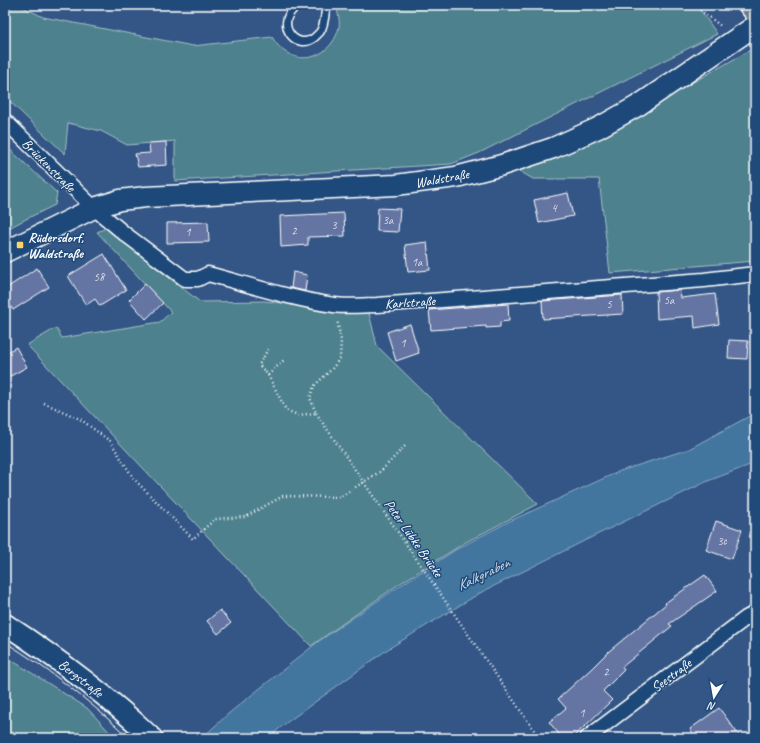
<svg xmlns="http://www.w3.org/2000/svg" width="760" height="743" font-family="Caveat,sans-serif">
<rect width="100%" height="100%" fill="#335686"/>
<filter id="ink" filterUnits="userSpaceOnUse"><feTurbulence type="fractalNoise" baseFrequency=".025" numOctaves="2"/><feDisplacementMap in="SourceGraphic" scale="8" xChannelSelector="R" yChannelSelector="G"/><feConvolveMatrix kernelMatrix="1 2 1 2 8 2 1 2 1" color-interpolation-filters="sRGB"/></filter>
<g filter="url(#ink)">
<path fill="#4e818e" stroke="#a6c0c6" d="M5,5h14l24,12 150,29 79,-9c4,6 8,12 15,16 22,13 47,-2 52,-26 1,-7 -1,-14 -3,-21v-1h361l20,29 -238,119 -28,11 -276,17v-40l-48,4 -26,-14 -33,-8 -3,31 -60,-57z
M752,49l3,3v209l-145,12 -11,-94h-66l-19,-11 77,-28z
M5,145l52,48 -2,12 -27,13 -23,12z
M106,228l94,74 64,-1 105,12 8,33 161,158 -72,38 -67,42 -88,62 -284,-301 29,-17 6,10 98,-16 11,-10 -74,-80z
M5,656l82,52 28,30h-110z"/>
<path fill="#42769f" stroke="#8eadc5" d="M755,413v50l-47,18 -118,57 -110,55 -92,56 -102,74 -18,15h-66l26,-24 91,-73 79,-54 59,-38 53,-28 110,-50 69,-22z"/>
<path fill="#6575a3" stroke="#fff" d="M166,142l1,23 -29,2 -3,-13 15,-1 -1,-10z
M568,193l5,23 -34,7 -5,-23z
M378,208l22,1 -2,23 -21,-1z
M344,213l1,23 -37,1v8l-27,2 -1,-31z
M208,222l1,20 -42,1v-20z
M427,242l3,28 -22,2 -3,-27z
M104,254l22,36 -26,16 -5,-7 -9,6 -18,-29z
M37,268l12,19 -36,23 -8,-12v-9z
M293,272l14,3 -2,16 -14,-3z
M145,284l18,19 -17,16 -17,-19z
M680,290l1,8 34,-4 4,30 -24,4 -1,-12 -37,3 -1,-27z
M622,295l1,19 -80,5 -1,-18z
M508,304l1,17 -9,1v5l-14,1v-2l-55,4 -2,-20z
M410,324l9,29 -23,8 -9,-29z
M729,340l19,1 -1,18 -19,-1z
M16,347l11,20 -22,12v-25z
M716,521l26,9 -10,29 -26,-9z
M705,575l12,16 -48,33 3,2 -50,41 2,3 -21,21 9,9 -28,27 -12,11h-10l-13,-16 17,-14 -8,-9 34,-31 16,-16 58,-48 -1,-1z
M220,610l11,13 -13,11 -11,-13z
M719,708l22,30h-45l-6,-9z"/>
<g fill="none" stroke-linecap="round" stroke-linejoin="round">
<defs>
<path id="lane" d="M300,5c-29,14 -5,49 15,32 1,-1 4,-4 5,-5 5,-7 5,-18 6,-27"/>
<path id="street" d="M5,121l89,87 31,26 60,45h13l10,-5c42,11 83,25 126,31 14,2 29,0 43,0l327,-25 51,-6
M587,738l159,-120 9,-5"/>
<path id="secondary" d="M5,252l89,-44 26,-8 26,-3 250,-12 60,-8 46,-12 51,-17 45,-20 41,-23 116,-79
M5,624c52,34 102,71 147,114"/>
<path id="highway" d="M750,5l5,6"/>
</defs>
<use href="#lane" stroke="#fff" stroke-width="10"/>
<use href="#street" stroke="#fff" stroke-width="17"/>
<use href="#secondary" stroke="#fff" stroke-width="23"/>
<use href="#highway" stroke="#fff" stroke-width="25"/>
<path stroke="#fff" stroke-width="2.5" stroke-dasharray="1 3" stroke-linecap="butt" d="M694,5l28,22
M189,6v-1
M268,349l-9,16 9,10 18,35 12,5 18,-2 -6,-15 4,-12 18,-17 8,-11 1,-18 -4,-20
M268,375l17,-16
M44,403l36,16 30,22 24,38 59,60 22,-20 30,-2 38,-21 57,1 41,-26 24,-25
M536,733l3,5"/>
<use href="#lane" stroke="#1f4a7a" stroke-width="7"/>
<use href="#street" stroke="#1f4a7a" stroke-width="14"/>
<use href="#secondary" stroke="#1f4a7a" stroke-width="20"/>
<use href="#highway" stroke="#6c7d8c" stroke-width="22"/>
<path stroke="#fff" stroke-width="1" d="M5,642c45,28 86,60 124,96"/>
<path stroke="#fff" stroke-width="2.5" stroke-dasharray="1 3" stroke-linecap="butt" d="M316,413l220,320"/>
</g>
</g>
<rect fill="#ffd166" stroke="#1f4a7a" stroke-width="1.5" x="16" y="241" width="8" height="8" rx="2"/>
<g text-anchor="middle" stroke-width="3" stroke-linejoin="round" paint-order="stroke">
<g font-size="12" fill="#d8dce8">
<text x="554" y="212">4</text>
<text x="388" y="224">3a</text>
<text x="334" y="229">3</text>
<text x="294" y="235">2</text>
<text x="188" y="236">1</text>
<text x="417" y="266">1a</text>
<text x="99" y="281">58</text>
<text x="669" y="304">5a</text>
<text x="609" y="308">5</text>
<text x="403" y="347">1</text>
<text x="722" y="545">3c</text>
<text x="606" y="676">2</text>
<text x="582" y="717">1</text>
</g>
<g font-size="14" fill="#fff" stroke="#1f4a7a">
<text transform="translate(49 165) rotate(45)" y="5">Brückenstraße</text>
<text transform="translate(442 178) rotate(-10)" y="5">Waldstraße</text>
<text transform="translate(410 302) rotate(-4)" y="5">Karlstraße</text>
<text transform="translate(414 538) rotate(55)" y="5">Peter Lübke Brücke</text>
<text transform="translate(671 675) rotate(-37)" y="5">Seestraße</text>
<text transform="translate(81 678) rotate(38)" y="5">Bergstraße</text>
</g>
<g font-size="14" font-weight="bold" fill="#fff" stroke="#1f4a7a" text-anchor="start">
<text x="28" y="242">Rüdersdorf,<tspan x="28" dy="16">Waldstraße</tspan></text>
</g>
<g font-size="15" font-style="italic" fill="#d0dde7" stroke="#1f4a7a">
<text transform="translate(483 574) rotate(-26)" y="5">Kalkgraben</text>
</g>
</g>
<rect width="760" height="743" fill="none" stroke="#1f4a7a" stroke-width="20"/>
<rect x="10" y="10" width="740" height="723" fill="none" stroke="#fff" stroke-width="1.5" filter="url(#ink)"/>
<g transform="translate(714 697) rotate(191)" stroke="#1f4a7a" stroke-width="3" paint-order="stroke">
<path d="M0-3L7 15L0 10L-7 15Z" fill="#ffffff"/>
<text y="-6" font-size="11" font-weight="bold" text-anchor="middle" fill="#ffffff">N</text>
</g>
</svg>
